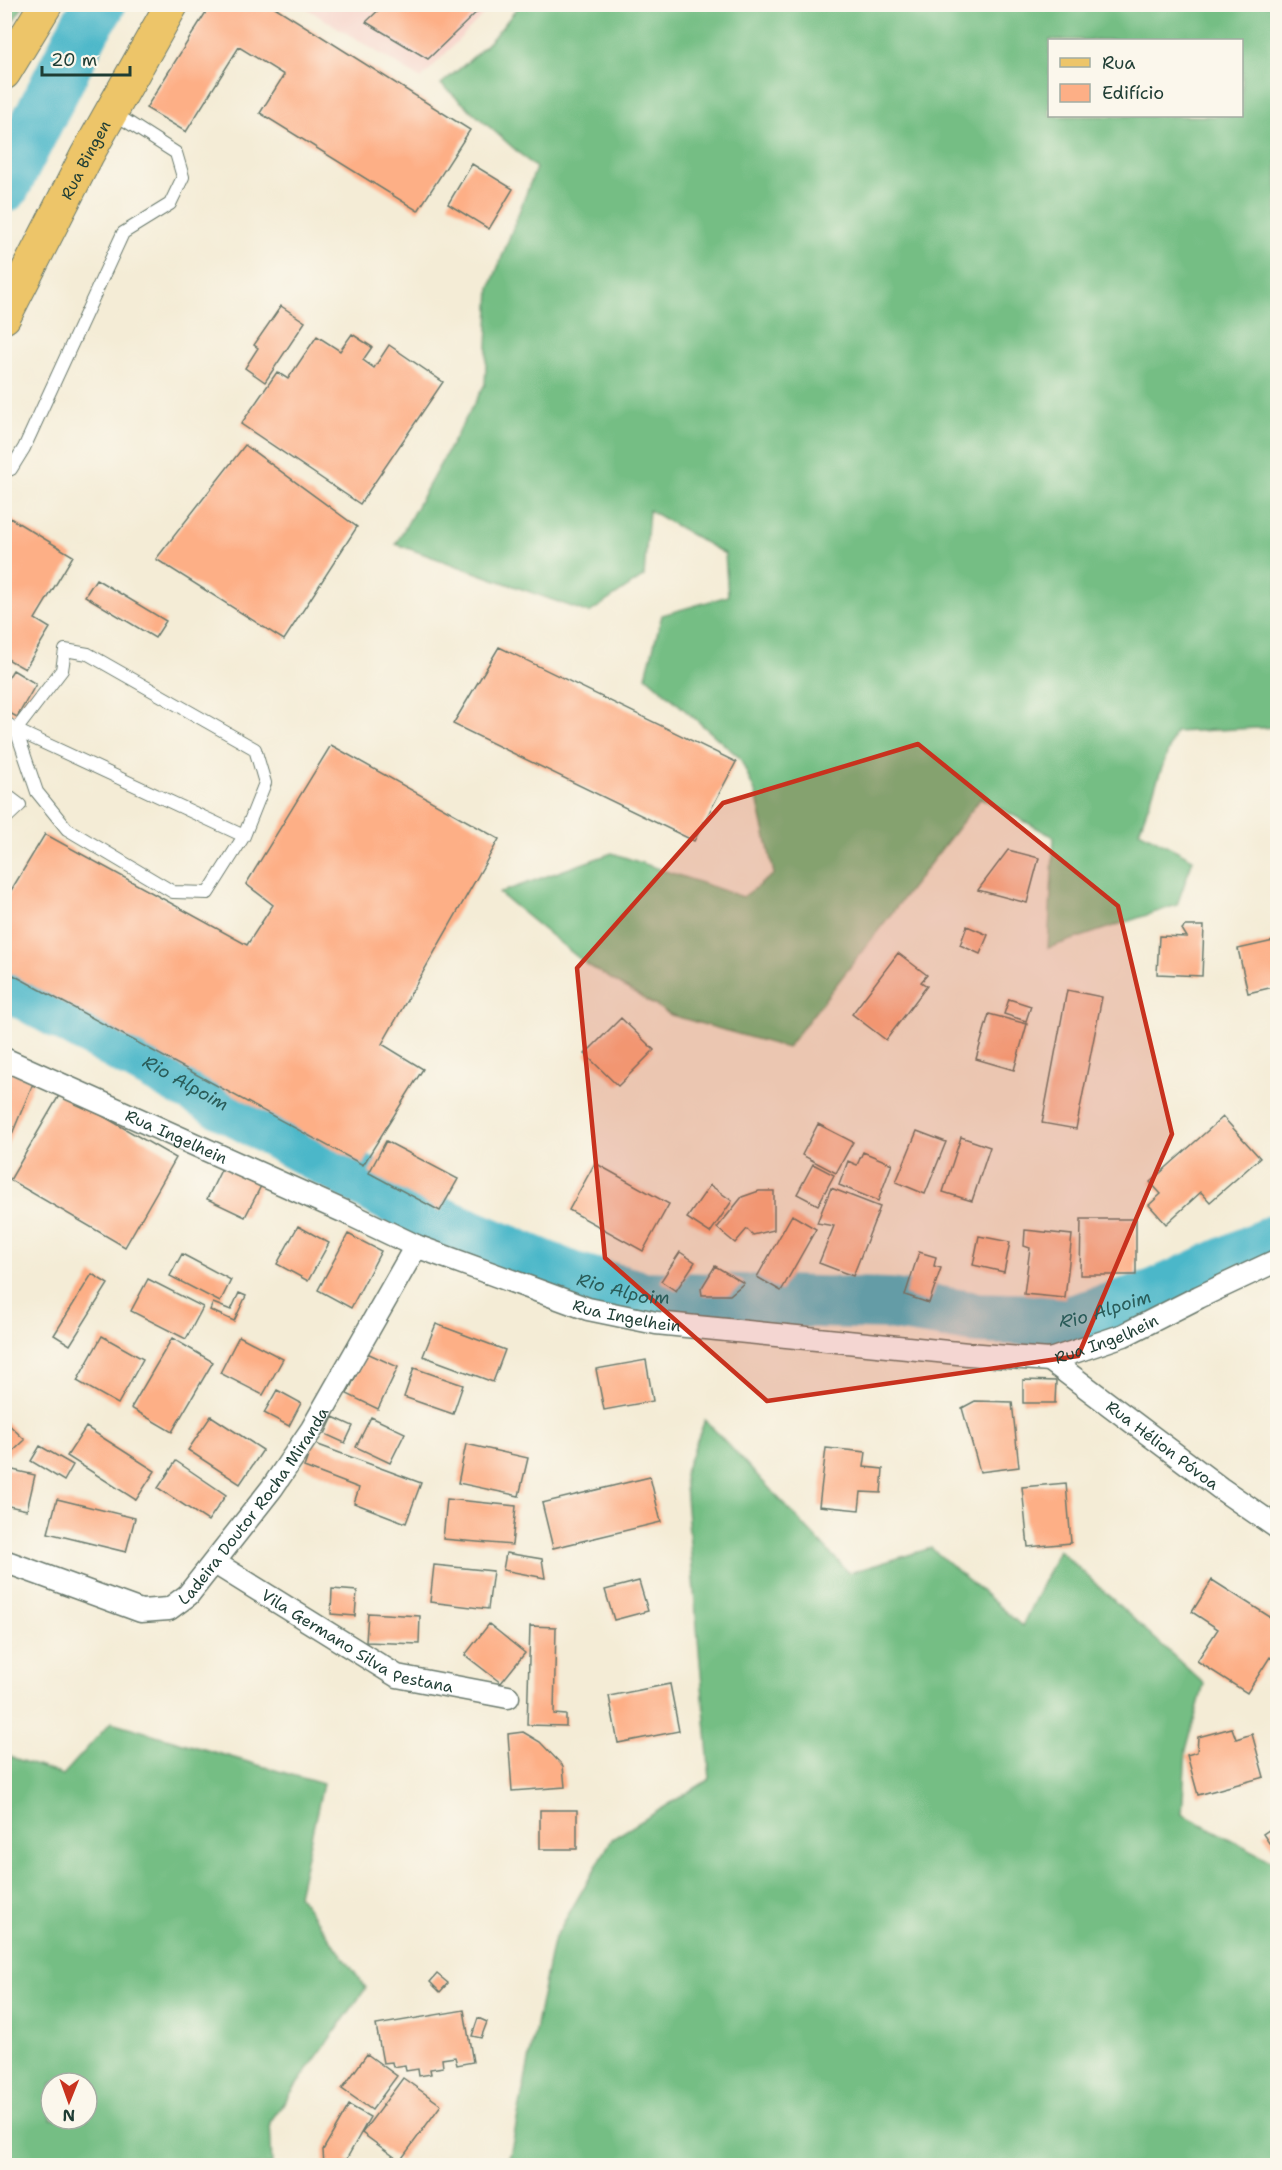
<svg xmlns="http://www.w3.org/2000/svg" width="1282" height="2170" font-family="'Shantell Sans',sans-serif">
<rect width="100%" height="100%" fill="#fbf7ec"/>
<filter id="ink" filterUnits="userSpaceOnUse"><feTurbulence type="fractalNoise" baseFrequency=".0167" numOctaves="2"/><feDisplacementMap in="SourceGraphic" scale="12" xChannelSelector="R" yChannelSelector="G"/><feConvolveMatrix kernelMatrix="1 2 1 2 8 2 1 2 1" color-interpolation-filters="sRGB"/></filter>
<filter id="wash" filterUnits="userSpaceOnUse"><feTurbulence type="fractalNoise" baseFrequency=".008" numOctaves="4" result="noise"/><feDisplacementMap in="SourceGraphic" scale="24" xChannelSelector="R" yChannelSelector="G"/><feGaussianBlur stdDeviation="1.35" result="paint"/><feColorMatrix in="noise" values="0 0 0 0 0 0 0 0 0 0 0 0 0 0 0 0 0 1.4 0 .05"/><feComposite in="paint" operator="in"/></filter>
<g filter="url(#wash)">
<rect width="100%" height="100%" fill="#f4ecd6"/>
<path fill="#f7d1c8" d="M301,5h191l-71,74z"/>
<path fill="#74be84" stroke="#4a7e5c" stroke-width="1.5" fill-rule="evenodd" d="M5,4l19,1 -19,28 -1,-28z
M520,4l757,1v722l-102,5 -36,99 54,28 -16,46 -129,43 6,-111 -73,-39 -194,250 -116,-33 -85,-51 -87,-71 113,-40 131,44 31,-23 -18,-80 -16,-36 -94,-82 16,-61 66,-19 -3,-42 -76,-44 -5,66 -55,37 -193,-69 89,-160 5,-96 46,-120 -95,-84c33,-26 54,-45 79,-80zM1050,40h192v76h-192z
M705,1420l144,153 82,-25 91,78 37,-76 145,134 -18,66 -4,64 92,48 3,12v291h-778l11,-9 43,-215 59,-102 98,-60 -26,-305z
M111,1722l212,62 -25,111 68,93 -96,134 2,43h-267v-410l58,20zM51,2083h36v36h-36z"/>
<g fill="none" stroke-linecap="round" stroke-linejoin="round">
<g stroke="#4cb7c9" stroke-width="52">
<path d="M4,187l82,-161 14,-22"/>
<path id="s1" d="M23,993l404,224 143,60 74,20 245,7 88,14 94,3 86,-27 121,-55"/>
</g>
</g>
<g id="blocks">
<path fill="#fdaf86" d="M211,4h59l200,126 -52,81 -158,-98 24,-38 -45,-28 -53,85 -40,-24z
M385,4h100l-57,55 -62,-37z
M472,164l41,25 -24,40 -41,-25z
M281,306l24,16 -40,60 -20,-14 13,-20 -4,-3z
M352,334l20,13 -9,13 11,8 15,-23 54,37 -83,122 -119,-80 36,-52 11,7 29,-43 23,15z
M245,445l112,82 -73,113 -128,-81z
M10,518l63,38 -38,63 15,9 -25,41 -21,-12v-130z
M96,579l70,42 -11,17 -70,-42z
M499,647l237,115 -42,79 -241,-117z
M13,670l23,14 -19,33 -13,-7v-26z
M331,745l168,94 -117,205 41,25 -60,96 -359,-195v-68l41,-68 202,111 26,-40 -27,-21z
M1008,850l31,8 -12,45 -49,-13z
M967,926l21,9 -8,19 -20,-9z
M1185,926h19l-2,50 -45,-2 2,-38 28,1 -5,-8z
M1278,940v46l-30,7 -10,-44z
M898,953l29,22 -6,7 6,4 -41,54 -34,-26z
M1067,990l35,7 -26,132 -34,-6z
M1009,999l22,7 -5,15 -22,-7z
M989,1014l38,10 -13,46 -38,-11z
M621,1018l33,32 -36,36 -33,-32z
M11,1071l23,10 -29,70 -1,-68z
M61,1092l115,66 -51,89 -115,-67z
M1223,1117l37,41 -50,44 -9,-10 -35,32 -17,-19 12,-11 -11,-12z
M818,1124l35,18 -17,31 -34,-18z
M917,1131l29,11 -21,52 -29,-12z
M961,1137l29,10 -18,54 -29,-9z
M386,1141l72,38 -18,32 -71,-38z
M863,1152l29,12 -14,37 -39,-16 9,-24 9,4z
M595,1163l74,41 -26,47 -74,-41z
M813,1164l21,11 -16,30 -21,-11z
M223,1166l39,18 -17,33 -38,-18z
M710,1185l22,16 -22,32 -23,-15z
M831,1188l49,19 -27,69 -34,-13 15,-37 -17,-3z
M759,1191h15v39l-21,5 -6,-6 -12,14 -18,-15 25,-31z
M792,1215l24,14 -35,62 -24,-14z
M1081,1219h55v56h-56z
M298,1226l31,17 -21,38 -31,-17z
M1025,1230l47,5 -7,63 -41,-4 6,-46 -6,-2z
M348,1234l33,17 -30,57 -33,-18z
M979,1236l31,6 -6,30 -31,-7z
M680,1252l15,10 -19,29 -15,-10z
M919,1252l17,5 -2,9 7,2 -12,35 -24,-8z
M182,1254l49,26 -11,22 -50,-26z
M715,1266l29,17 -14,12h-28l-1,-6z
M92,1274l16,10 -38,61 -16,-10z
M148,1279l55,28 -17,32 -55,-28z
M239,1293l7,3 -12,25 -24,-11 3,-7 18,7z
M436,1324l69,26 -12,32 -70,-26z
M102,1336l41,23 -25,45 -41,-23z
M239,1336l44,23 -20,36 -43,-22z
M172,1338l41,24 -41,70 -41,-24z
M367,1353l31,14 -20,42 -31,-15z
M646,1360l7,41 -49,9 -8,-41z
M414,1368l49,17 -10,29 -49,-17z
M1023,1380l33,1 -1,22h-32z
M277,1390l24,13 -12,23 -25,-13z
M975,1401l37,1 7,65 -39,5 -18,-64z
M211,1416l52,34 -23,34 -52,-34z
M333,1417l20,9 -8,17 -20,-9z
M371,1417l34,16 -15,30 -34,-16z
M4,1420l21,20 -21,20z
M86,1427l69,44 -19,29 -69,-44z
M313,1443l108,40 -15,40 -52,-20 5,-15 -55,-21z
M466,1444l62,14 -9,38 -61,-13z
M40,1446l33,19 -9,16 -33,-20z
M826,1448l40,4 -2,15 19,2 -2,24 -20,-1 -2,18 -40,-4z
M176,1461l50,34 -18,26 -50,-33z
M4,1468l31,7 -8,35 -23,-5z
M650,1477l11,45 -108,26 -11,-45z
M1066,1483l5,60 -43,4 -6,-60z
M57,1499l78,19 -9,34 -78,-19z
M447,1499l69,7 -4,39 -69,-6z
M506,1553l36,6 3,19 -42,-8z
M434,1565l59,6 -5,38 -58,-7z
M1212,1580l66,42v40l-8,-5 -23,36 -50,-32 21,-32 -26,-17z
M639,1581l9,30 -34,9 -9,-30z
M332,1589l25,2 -2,25 -24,-2z
M368,1613l52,3 -1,28 -53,-2z
M489,1624l36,29 -24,30 -36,-28z
M530,1626l26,1 -2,87 12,1v11l-39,-1z
M670,1684l9,47 -61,12 -9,-47z
M1232,1728l4,11 16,-5 12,43 -66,18 -11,-40 10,-3 1,-15z
M523,1732l17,10 23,24 2,21 -53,4 -4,-57z
M540,1810h37v39h-37z
M1278,1824v32l-15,-22z
M437,1974l11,9 -8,9 -10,-10z
M464,2010l9,52 -16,3 -2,-8 -13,2 1,8 -13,2 1,5 -12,2 -1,-7 -12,2 -1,-6 -12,2 -1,-5 -9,1 -7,-38z
M478,2018l9,4 -6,16 -9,-2z
M367,2054l30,22 -25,34 -30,-21z
M403,2078l38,27 -41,56 -38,-28z
M349,2105l21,12 -24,43 10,6h-32l-1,-16z"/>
</g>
</g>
<g filter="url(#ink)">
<use href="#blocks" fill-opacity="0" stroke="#6a7a6d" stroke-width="1.5"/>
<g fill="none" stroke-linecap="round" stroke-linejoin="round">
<defs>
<path id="service" d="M4,472l7,-3 13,-21 99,-215 47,-29 13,-27 -7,-24 -64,-41
M65,650l23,4 167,95 10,34 -21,53 -36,57 -35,-1 -106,-63 -30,-37 -21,-62 46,-60z
M4,721l12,9 228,106
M4,793l16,12 -16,15"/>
<g id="minor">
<path id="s2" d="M4,1059l341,153 71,34 172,63 68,14 312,31 82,6 74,-25 75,-38 79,-37"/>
<path id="s3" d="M1050,1360l170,128 58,40"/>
<path id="s4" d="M4,1561l137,50 28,-2 19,-14 84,-107 40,-59 104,-183"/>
<path id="s5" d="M215,1563l182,113 111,21"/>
</g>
<g id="primary">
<path d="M4,73l42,-69"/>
<path id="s6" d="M4,317l83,-162 85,-151"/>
</g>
</defs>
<use href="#service" stroke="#6a7a6d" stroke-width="14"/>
<use href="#minor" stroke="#6a7a6d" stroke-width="25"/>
<use href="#primary" stroke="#6a7a6d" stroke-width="35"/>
<use href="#service" stroke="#fff" stroke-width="12"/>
<use href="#minor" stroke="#fff" stroke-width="22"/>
<use href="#primary" stroke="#edc569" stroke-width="33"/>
</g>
</g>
<path fill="#c8321e" fill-opacity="0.2" stroke="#c8321e" stroke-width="4.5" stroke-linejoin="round" d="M918,744l200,162 54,228 -94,222 -311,45 -162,-143 -28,-290 146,-165z"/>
<g text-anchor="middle" stroke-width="5" stroke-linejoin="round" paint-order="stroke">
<g font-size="16" fill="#1f3d34" stroke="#fbf7ec">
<text dy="6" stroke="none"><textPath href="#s6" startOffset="177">Rua Bingen</textPath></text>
<text dy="6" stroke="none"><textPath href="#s2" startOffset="189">Rua Ingelhein</textPath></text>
<text dy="6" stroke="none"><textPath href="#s2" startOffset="675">Rua Ingelhein</textPath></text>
<text dy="6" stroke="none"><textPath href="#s2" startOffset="1161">Rua Ingelhein</textPath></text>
<text dy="6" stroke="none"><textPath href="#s3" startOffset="141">Rua Hélion Póvoa</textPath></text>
<text dy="6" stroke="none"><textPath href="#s4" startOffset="308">Ladeira Doutor Rocha Miranda</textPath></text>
<text dy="6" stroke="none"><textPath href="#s5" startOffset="164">Vila Germano Silva Pestana</textPath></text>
</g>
<g font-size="18" font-style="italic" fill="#2a5c59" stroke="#fbf7ec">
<text dy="6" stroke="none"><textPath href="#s1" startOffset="186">Rio Alpoim</textPath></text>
<text dy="6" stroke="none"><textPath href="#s1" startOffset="672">Rio Alpoim</textPath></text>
<text dy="6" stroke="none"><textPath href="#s1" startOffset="1158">Rio Alpoim</textPath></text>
</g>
</g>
<rect width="1282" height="2170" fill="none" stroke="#fbf7ec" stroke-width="24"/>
<rect x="1048" y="39" width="195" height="78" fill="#fbf7ec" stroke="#a3ada2" stroke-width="1.5"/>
<rect x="1060" y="58" width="30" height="9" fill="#edc569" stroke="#a3ada2" stroke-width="1.5"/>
<text x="1102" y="69" font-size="18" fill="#1f3d34">Rua</text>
<rect x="1060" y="84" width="30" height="18" fill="#fdaf86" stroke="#a3ada2" stroke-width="1.5"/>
<text x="1102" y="99" font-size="18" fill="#1f3d34">Edifício</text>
<g transform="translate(69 2101) rotate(181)"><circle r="28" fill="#fbf7ec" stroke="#a3ada2" stroke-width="1.5"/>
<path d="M0-4.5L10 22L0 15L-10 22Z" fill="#c8321e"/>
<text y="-9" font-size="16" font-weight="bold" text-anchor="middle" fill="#1f3d34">N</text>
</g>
<path d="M42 66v9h88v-9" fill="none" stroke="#1f3d34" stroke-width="3"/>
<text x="51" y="66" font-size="18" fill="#1f3d34" stroke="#fbf7ec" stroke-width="4.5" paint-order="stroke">20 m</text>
</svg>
